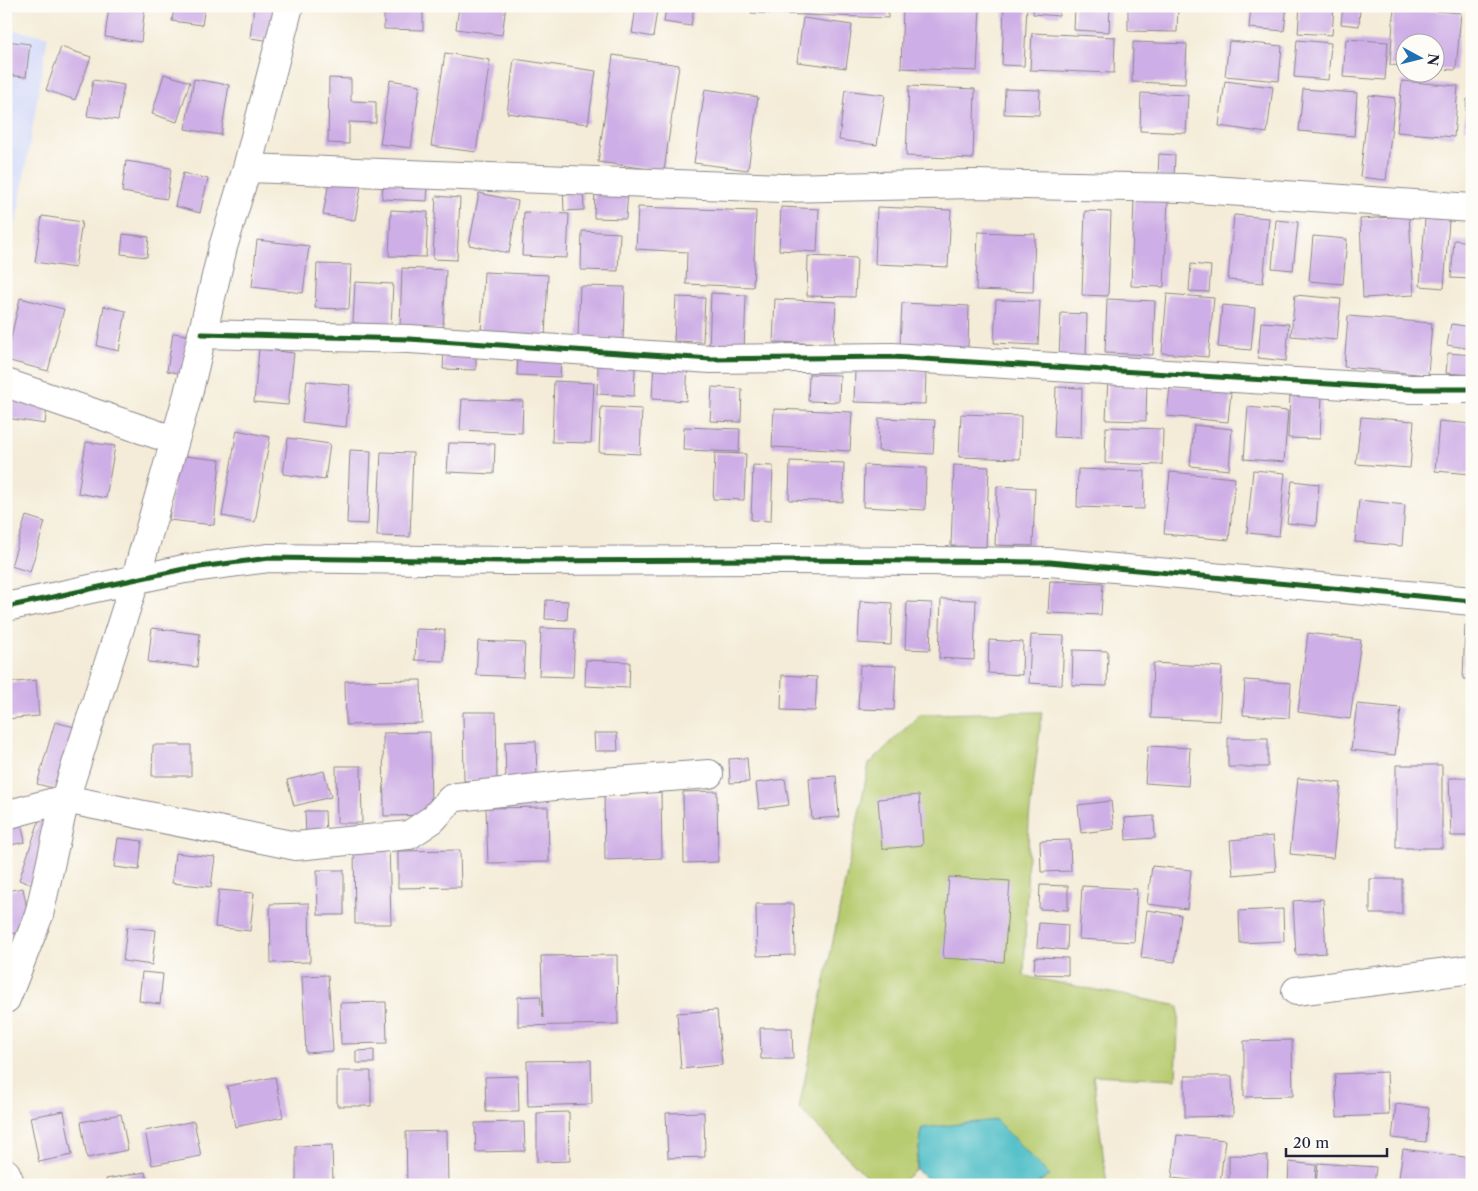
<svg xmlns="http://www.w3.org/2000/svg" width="1478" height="1191" font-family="'Libre Caslon Text',serif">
<rect width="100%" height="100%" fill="#fdfcf7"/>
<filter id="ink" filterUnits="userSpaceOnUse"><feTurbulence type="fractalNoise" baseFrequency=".02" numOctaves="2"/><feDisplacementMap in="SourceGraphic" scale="10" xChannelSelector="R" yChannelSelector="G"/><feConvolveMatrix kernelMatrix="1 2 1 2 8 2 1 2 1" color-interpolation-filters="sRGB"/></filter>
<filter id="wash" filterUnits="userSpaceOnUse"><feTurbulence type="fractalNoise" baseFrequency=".0096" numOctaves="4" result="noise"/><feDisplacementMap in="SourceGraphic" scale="20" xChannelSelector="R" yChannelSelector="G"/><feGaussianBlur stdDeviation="1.12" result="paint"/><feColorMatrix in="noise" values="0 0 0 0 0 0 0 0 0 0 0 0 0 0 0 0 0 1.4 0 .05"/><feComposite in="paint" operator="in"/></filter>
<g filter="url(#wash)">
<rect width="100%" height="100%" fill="#f4ecd8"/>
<path fill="#d2d9f9" d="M6,29l42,7 -32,188 -10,-1z"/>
<path fill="#b7cb6f" stroke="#6c7655" d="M1042,712l-13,107 -5,157 155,30 -3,73 -83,-4 14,110h-72l15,-9 -128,-48 -6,42 -18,15h-23l-76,-77 70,-344 51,-50z"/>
<path fill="#52c0c8" stroke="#3a7182" d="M996,1120l54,56 -15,9h-99l-20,-15 6,-42z"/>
<g id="blocks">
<path fill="#ceaee6" d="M6,6h7l-3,21 -4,-1z
M109,6h36l-4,36 -36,-5z
M174,6h31l-3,19 -30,-4z
M254,6h22l-4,35 -22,-3z
M384,6h39v24l-39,-1z
M459,6h47l-4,29 -46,-6z
M666,6h28l-3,20 -27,-4z
M752,6h136v12l-137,-5z
M903,6h77l-3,65 -76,-3z
M1004,6h23l-3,60 -22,-1z
M1034,6h25v10l-26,-2z
M1075,6h35l-1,26 -35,-2z
M1128,6h50l-1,26 -49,-1z
M1251,6h36l-3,25 -35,-3z
M1300,6h34l-2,29 -34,-2z
M1343,6h17l-1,20 -18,-2z
M636,7l21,3 -4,27 -21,-4z
M1394,8l67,5 -5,57 -20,-1v-27h-30v24l-16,-1z
M803,18l49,7 -6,43 -49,-6z
M1032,33l83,4 -1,36 -84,-3z
M1346,39l42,3 -3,38 -42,-3z
M1297,40l34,3 -3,37 -34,-3z
M6,41l24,3 -4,33 -20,-2z
M1229,41l53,5 -3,35 -54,-5z
M1133,42l54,2 -2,40 -53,-2z
M61,47l30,10 -16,43 -29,-10z
M445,53l45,7 -14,92 -45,-6z
M613,55l66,10 -15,106 -66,-9z
M514,59l82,12 -8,53 -81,-11z
M164,74l26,8 -13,40 -25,-8z
M329,78l22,1v22l25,1v21l-27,-1v22l-21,-1z
M194,79l35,6 -8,50 -36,-6z
M93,80l31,5 -6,35 -31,-4z
M390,80l30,5 -9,63 -31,-4z
M1225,81l48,6 -6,46 -48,-7z
M1402,81l56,5 -4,51 -57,-5z
M909,86l66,3 -2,70 -67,-3z
M705,89l53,8 -10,73 -54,-7z
M1005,89l35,1 -1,25 -35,-1z
M1303,89l54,4 -3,43 -55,-5z
M845,90l40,5 -8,50 -38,-5z
M1141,93l47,2 -2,38 -46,-2z
M1369,95l26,3 -9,82 -26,-3z
M1467,99h5v30h-8z
M1159,154l16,1 -1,23 -16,-1z
M126,161l45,7 -4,31 -45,-7z
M183,173l25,6 -8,34 -25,-7z
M330,176l32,5 -7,39 -32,-5z
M383,180l45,3 -1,18 -45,-2z
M583,185l1,25 -20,1 -1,-25z
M595,188l33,2 -2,29 -32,-1z
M479,193l39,8 -9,52 -40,-8z
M436,196l24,2 -3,62 -24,-1z
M1134,198l34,1 -4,88 -33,-1z
M638,207l118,4 -3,76 -67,-3 1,-32 -51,-3z
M781,207l38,2 -2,43 -38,-2z
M877,207l74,3 -3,57 -73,-3z
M391,210l37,2 -2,45 -37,-1z
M1085,211l26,1 -3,84 -26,-1z
M524,212l45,2 -2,44 -45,-2z
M1234,215l35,3 -6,65 -35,-3z
M42,216l40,6 -7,46 -40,-6z
M1409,216l5,79 -51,3 -3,-79z
M1425,219l24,2 -5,67 -24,-2z
M1276,220l22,2 -5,48 -21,-2z
M582,231l38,2 -2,38 -37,-1z
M978,232l57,2 -2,58 -57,-2z
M123,234l26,3 -2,20 -26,-3z
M1313,236l34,3 -4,45 -34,-3z
M257,240l52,6 -6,47 -51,-6z
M1454,240l18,2v37l-21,-1z
M808,256l49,2 -2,39 -48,-1z
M317,264l34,1 -2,44 -34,-1z
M1191,264l20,2 -2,26 -20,-1z
M402,268l44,2 -3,59 -43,-2z
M484,272l64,3 -3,62 -64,-3z
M355,282l38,2 -2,41 -38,-2z
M580,286l45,1 -2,53 -45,-2z
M711,293l35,2 -2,56 -35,-1z
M1167,294l47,4 -6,59 -46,-4z
M1295,295l46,4 -4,41 -46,-4z
M676,297l29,1 -2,44 -29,-1z
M20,298l44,11 -16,62 -42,-11z
M775,299l61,3 -2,42 -61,-2z
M1107,299l48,2 -2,54 -48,-2z
M996,300l44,1 -2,44 -44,-2z
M902,303l67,3 -1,42 -68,-3z
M1222,305l33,3 -4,42 -33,-3z
M104,306l22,5 -7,40 -22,-5z
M1061,313l26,1 -1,45 -27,-1z
M1348,316l84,7 -4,52 -84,-8z
M1261,322l28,2 -3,37 -28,-3z
M1451,324l21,3v22l-25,-4z
M173,333l14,2 -5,39 -15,-3z
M259,349l35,4 -6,52 -34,-3z
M444,351l32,1v18l-33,-1z
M1448,353l24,2v20l-26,-2z
M518,354l43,2 -1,21 -43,-2z
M654,363l34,1 -2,37 -34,-2z
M598,366l37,2 -1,28 -37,-2z
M855,369l71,2 -1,33 -71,-2z
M809,374l31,1 -1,27 -31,-1z
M1108,377l39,1 -1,43 -40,-1z
M307,381l43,4 -4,42 -44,-5z
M554,381l40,2 -3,60 -39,-1z
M1170,386l61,6 -3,30 -61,-6z
M712,387l30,2 -1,33 -31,-1z
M1056,387l26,1 -1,50 -27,-1z
M6,393l41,13 -2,18 -39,-6z
M1290,395l32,1 -2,43 -32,-1z
M462,399l61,2 -1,32 -62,-3z
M601,407l41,2 -2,45 -41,-2z
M1248,407l40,4 -4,51 -40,-3z
M774,409l78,3 -2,39 -78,-4z
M961,414l60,2 -1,43 -61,-2z
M1361,417l53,4 -4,47 -54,-4z
M879,418l56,2 -2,34 -55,-3z
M1439,421l33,3v50l-37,-3z
M1194,425l38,4 -3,41 -39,-4z
M684,427l56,2 -1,23 -56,-2z
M1106,427l57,2 -1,36 -57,-2z
M237,430l33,7 -15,85 -33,-6z
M288,438l42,6 -5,36 -42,-6z
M86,442l29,4 -9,52 -28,-5z
M449,443l46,1 -1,30 -47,-2z
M350,450l21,1 -3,73 -21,-1z
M381,452l32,1 -3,84 -33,-1z
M715,453l31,1 -2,46 -31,-1z
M176,455l44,5 -6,65 -45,-5z
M790,461l54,2 -1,39 -54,-2z
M753,465l20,1 -2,55 -20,-1z
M864,465l62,3 -1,42 -62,-3z
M954,465l35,2 -3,80 -35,-1z
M1078,469l67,2 -1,38 -67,-2z
M1253,470l32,3 -6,63 -32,-3z
M1170,472l65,6 -6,62 -65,-6z
M1292,481l27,3 -3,42 -29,-3z
M997,486l38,2 -2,58 -38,-1z
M1359,500l46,5 -3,41 -47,-4z
M26,516l19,6 -15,50 -19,-6z
M1050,581l53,2 -2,32 -53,-2z
M941,599l35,1 -2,60 -35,-2z
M546,600l22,1 -1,19 -22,-1z
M860,601l32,2 -1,42 -33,-2z
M907,602l25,1 -2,47 -25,-1z
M1465,625h7v54h-9z
M152,628l48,6 -3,33 -49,-5z
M541,628l34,1 -2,48 -34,-1z
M416,629l29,1 -1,31 -29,-1z
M1308,633l53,7 -11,79 -52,-7z
M1031,635l33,1 -2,49 -33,-2z
M989,640l34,2 -1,33 -34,-2z
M478,641l47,2 -2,34 -47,-2z
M1073,650l35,1 -1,35 -35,-1z
M586,660l44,2 -1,26 -44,-2z
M1153,663l69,4 -3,54 -68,-3z
M860,665l36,1 -2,44 -36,-1z
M782,675l35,2 -2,34 -34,-1z
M36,680l3,36 -33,3v-36z
M421,680l1,43 -76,2 -1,-44z
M1245,680l46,3 -2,35 -46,-3z
M1357,704l44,4 -6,47 -44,-5z
M463,712h33l1,68 -33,1z
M55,722l23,6 -17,62 -24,-6z
M430,732l1,83 -47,1 -1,-83z
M594,733h23l1,18h-23z
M1228,738h40v29h-40z
M536,741l1,38 -31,1 -1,-38z
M153,745h38v31h-39z
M1148,746l42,2 -2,38 -43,-3z
M747,758l2,24 -19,1 -1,-24z
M1396,765h46v83h-46z
M336,766h25l1,57h-25z
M324,771l7,26 -37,9 -7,-26z
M836,776l3,41 -27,2 -3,-41z
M1298,778l43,5 -8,75 -43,-4z
M1449,778h23v58h-21z
M785,779l4,26 -30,4 -3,-26z
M717,791l1,71 -34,1 -1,-71z
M661,792l1,66 -57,2 -1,-66z
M919,795l4,50 -41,4 -4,-50z
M1111,801l3,28 -33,4 -3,-28z
M548,807l1,55 -61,1 -2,-55z
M305,811h20l1,25 -20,1z
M1154,816l1,22 -29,2 -1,-22z
M40,818l14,5 -21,62 -14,-5z
M21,822l4,20 -19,4v-21z
M1273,836l3,35 -43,4 -3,-35z
M118,838l24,3 -3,29 -25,-3z
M1070,840l1,31 -30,1 -1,-31z
M389,843l2,81h-36l-1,-80z
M460,850l1,37 -63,1v-37z
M175,853l40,4 -4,30 -39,-4z
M1152,866l39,4 -4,39 -40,-5z
M317,870h27v45h-26z
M949,877l61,4 -6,81 -61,-4z
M1370,879h32v35h-32z
M1040,885l28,1v24l-29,-1z
M1082,886l55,3 -3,53 -55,-3z
M23,888l8,42 -25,5v-44z
M219,890l35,3 -4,38 -35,-4z
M1323,899l3,54 -30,2 -3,-54z
M309,903l1,59 -39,1 -1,-59z
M756,904h38l1,51 -38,1z
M1283,909l1,32 -44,2 -1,-32z
M1147,910l34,5 -6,47 -34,-4z
M1039,923l29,2 -1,25 -30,-3z
M127,927l29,3 -4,35 -29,-4z
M617,955l1,69 -100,2v-29l22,-1 3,22 -2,-62z
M1035,957l33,1v17l-34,-1z
M142,972l21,2 -3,30 -21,-3z
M328,975l5,76 -27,2 -4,-77z
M386,1002l1,41 -46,1 -1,-41z
M717,1010l5,55 -41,4 -4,-56z
M760,1028h32l1,31h-32z
M1292,1040l1,56 -49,1v-56z
M374,1050v13h-18v-12z
M591,1060l1,44 -64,2 -1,-45z
M337,1071h34v35h-34z
M1387,1072l2,43 -52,2 -2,-43z
M518,1076l1,36h-33l-1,-35z
M1185,1076h47l1,40 -48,1z
M275,1077l8,40 -48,10 -8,-41z
M1396,1104l33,4 -3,34 -34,-4z
M64,1111l8,44 -33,7 -9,-45z
M569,1112l1,49 -33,1v-49z
M704,1112l1,45 -37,1 -2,-45z
M121,1114l7,36 -41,8 -6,-36z
M194,1121l7,35 -49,9 -7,-34z
M524,1122l1,29 -49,1 -1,-29z
M447,1131l1,54h-41l-1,-53z
M1177,1135l48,5 -5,43 -48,-5z
M332,1145l1,40h-37v-39z
M1403,1149l69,9v27h-74z
M1229,1155l39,1 -1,29h-38z
M1289,1162l27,3 -1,20h-27z
M1318,1163l58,4 -2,18h-58z
M145,1172l3,13h-41l-1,-6z"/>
</g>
</g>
<g filter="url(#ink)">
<use href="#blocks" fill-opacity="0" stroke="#8b878a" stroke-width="1"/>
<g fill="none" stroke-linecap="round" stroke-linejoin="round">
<defs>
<path id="minor" d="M247,168l535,20 192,-4 209,4 289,20
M202,334l207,5 302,20 181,-2 519,32h61
M6,383l167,57
M6,607l178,-38 85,-11 237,3 280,-1 264,2 422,39
M6,815l59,-16 231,47 113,-11 24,-16 18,-20 6,-2 107,-12 145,-11
M1296,991l176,-22
M6,999l33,-84 26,-116 70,-218 53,-187 35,-147 24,-79 42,-162
M6,1173l5,12"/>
</defs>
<use href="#minor" stroke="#8b878a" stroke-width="30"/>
<use href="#minor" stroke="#fff" stroke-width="28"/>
<defs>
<path id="cycleway" d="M202,334l207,5 302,20 181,-2 519,32h61
M6,607l178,-38 85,-11 237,3 280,-1 264,2 422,39"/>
</defs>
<use href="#cycleway" stroke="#fdfcf7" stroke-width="8"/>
<use href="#cycleway" stroke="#1b5e20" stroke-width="5"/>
</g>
</g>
<rect width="1478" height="1191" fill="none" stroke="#fdfcf7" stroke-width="25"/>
<g transform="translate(1420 58) rotate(97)"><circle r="24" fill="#fdfcf7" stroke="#a5a5ac"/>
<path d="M0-4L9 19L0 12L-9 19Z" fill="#1f6fb2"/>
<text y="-8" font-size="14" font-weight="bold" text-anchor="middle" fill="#22223b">N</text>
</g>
<path d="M1286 1148v8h101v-8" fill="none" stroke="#22223b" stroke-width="2.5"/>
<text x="1293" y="1148" font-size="15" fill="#22223b" stroke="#fdfcf7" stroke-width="4" paint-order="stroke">20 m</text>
</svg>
